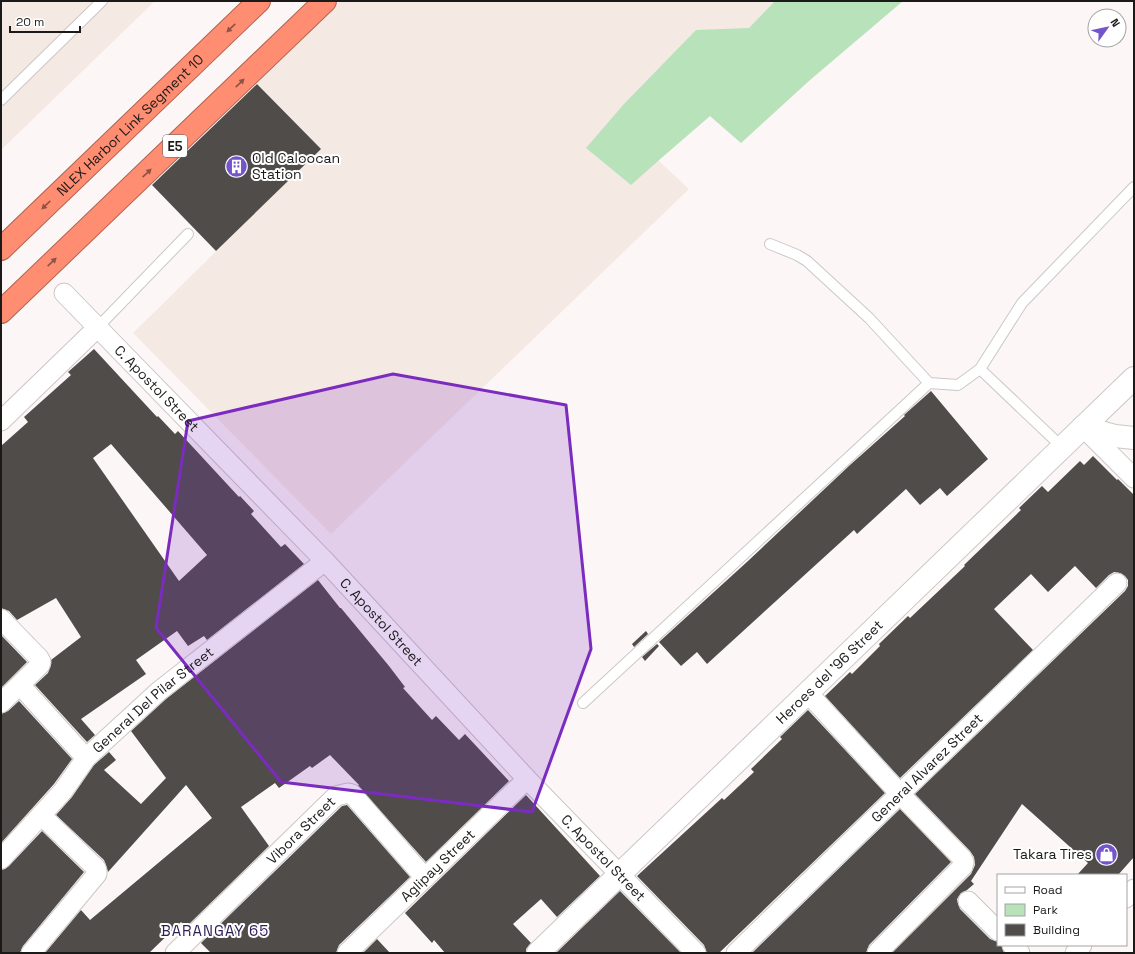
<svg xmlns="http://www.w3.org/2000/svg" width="1135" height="954" font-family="'Space Grotesk',sans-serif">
<rect width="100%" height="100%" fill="#fcf7f6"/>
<path fill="#f5e9e4" d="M1,1h154l-154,149z
M340,1h563l-93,79 -69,63 -31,-27 -52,44 31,29 -358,345 -198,-201 187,-184 -65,-68z"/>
<path fill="#b7e2ba" d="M775,1h128l-93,79 -69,63 -31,-27 -52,45 -27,24 -45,-37 38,-44 72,-74 53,-2z"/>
<path fill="#4f4c4a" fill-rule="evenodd" d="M257,84l64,65 -105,102 -64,-66z
M94,349l63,68 1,-1 17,18 3,-3 61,66 1,-1 14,15 -3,3 30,33 4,-3 19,20 -97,76 -3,-4 -16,10 -11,-15 -41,29 10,14 -65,45 14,16 -8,7 -52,-57 13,-12 3,-8v-5l30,-23 -25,-39 -39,22 -8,-9 -8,-3v-162l27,-24 -4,-5 47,-42 -3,-3zM111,444l96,111 -28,26 -86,-123z
M931,391l57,68 -41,37 -7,-8 -20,17 -14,-16 -49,45 -3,-4 -147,134 -10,-12 -16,14 -22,-24 89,-81 102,-96 55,-49 -1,-1z
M1093,456l24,24 1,-1 16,16v362l-16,18h-41l11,-12 -66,-59 -51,77 3,3 -7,6 -6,3 -4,6 1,5 2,5 30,30 8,3v3h3l3,8h-112l79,-79 4,-9 -1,-8 -4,-6 -55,-57 210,-203 3,-5v-6l-3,-4 -5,-3 -6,-1 -5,3 -13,13 -21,-22 -27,26 -17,-18 -37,35 39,41 -133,128 -75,-82 25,-24 2,2 28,-28 -1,-2 29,-28 2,2 55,-52 -1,-1 57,-55 -2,-2 23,-22 6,6 32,-31 4,4z
M318,580l22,28h1l48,58 16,21 -2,1 29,32 4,-4 23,24 6,-6 44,47 -83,81 -68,-76 1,-1 -29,-30 -18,13 -2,-2 -31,22 -4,-5 -34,24 28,39 -83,81 -5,-5 -32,31h-104l36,-43 9,10 122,-102 -26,-33 -78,87 -2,-7 -2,-5 -48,-45 16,-18 22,-32 15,-13 7,8 -12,10 37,34 25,-26 -35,-47 35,-32z
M646,631l2,3 -14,13 -2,-3z
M1,635l26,27 -26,26z
M657,644l2,2 -14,15 -3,-4z
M19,701l53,58 -18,25 -53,59v-129l7,-3z
M808,710l77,83 -166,160h-12l-3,-8 -67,-69 85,-78 2,2 30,-28 -3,-3 31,-30 -2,-2z
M526,795l74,81 -43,41 -16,-18 -28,25 18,19 -5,6v4h-81l-11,-13 -2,3 -27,-30z
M347,805l63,72 -71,68 -3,8h-125l-10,-10 141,-137z
M900,809l51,53 -82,83 -3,8h-114z
M42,831l42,41 -61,74 -3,7h-19v-83l4,-1 4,-3z
M620,891l61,62h-125z
M377,939l13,14h-27z"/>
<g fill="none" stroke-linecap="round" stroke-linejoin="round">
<defs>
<path id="service" d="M1,100l101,-99
M770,244l27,11 10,6 62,57 60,65 29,2 22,-16 42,-66 112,-116
M98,327l90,-93
M980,369l82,78
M583,703l346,-320"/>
<g id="minor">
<path id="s1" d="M64,293l261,268 202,218 169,174"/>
<path d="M1,421l97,-94"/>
<path d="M1083,427l51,51"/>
<path d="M1,619l38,39 2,4 -1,3 -39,38"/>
<path d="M20,685l66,73"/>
<path d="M808,693l92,101 62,64 2,4 -1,4 -86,87"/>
<path id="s2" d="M1,859l62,-68 23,-33 73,-67 166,-130"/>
<path d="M1126,898l8,-9"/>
<path d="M968,901l30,30"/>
<path d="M1012,945l8,8"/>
<path d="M31,953l66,-79v-3l-1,-3 -55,-53"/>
<path id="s3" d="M175,953l161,-157 12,-3 4,1 73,84"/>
<path id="s4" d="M347,953l180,-174"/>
<path id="s5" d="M736,953l381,-370"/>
<path d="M1075,953l7,-8"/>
</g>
<g id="tertiary">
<path d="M1083,427l32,9 19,2"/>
<path id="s6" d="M538,953l596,-575"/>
</g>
<g id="motorway">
<path id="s7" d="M1,249l258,-248"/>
<path d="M1,312l324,-311"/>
</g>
</defs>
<use href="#service" stroke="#cbc7c6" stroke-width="12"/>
<use href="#minor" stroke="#cbc7c6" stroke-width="21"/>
<use href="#tertiary" stroke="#cbc7c6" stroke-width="24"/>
<use href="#motorway" stroke="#af6553" stroke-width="24"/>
<use href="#service" stroke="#fff" stroke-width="10"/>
<use href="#minor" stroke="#fff" stroke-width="19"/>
<use href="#tertiary" stroke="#fff" stroke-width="22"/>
<use href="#motorway" stroke="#ff8d72" stroke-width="22"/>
</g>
<defs><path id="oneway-solid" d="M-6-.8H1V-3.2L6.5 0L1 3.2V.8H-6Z"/></defs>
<g fill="#8d5446">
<use href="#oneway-solid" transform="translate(231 28) rotate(136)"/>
<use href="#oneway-solid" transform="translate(240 83) rotate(-44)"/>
<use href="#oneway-solid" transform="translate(147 173) rotate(-43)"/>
<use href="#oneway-solid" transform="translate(46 205) rotate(136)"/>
<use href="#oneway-solid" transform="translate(52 262) rotate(-43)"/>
</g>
<path fill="#7b2cbf" fill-opacity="0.2" stroke="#7b2cbf" stroke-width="3" stroke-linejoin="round" d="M393,374l173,31 25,244 -59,163 -251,-30 -125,-154 32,-207z"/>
<defs>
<symbol id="building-disc" viewBox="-11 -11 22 22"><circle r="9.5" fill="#7453cd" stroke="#fff"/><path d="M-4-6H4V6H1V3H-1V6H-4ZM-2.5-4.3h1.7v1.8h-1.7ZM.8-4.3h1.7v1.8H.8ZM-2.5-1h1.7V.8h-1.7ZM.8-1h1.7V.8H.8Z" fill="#fff"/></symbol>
<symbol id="shop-disc" viewBox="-11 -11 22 22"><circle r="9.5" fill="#7453cd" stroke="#fff"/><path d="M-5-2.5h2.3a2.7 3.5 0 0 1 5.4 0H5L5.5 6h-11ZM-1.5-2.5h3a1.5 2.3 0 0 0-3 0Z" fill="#fff"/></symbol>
</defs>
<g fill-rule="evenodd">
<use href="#building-disc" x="224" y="154" width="25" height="25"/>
<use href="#shop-disc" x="1094" y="842" width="25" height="25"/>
</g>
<g text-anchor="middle" stroke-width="4" stroke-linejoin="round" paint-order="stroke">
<rect fill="#fff" stroke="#5f5f5e" stroke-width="1" x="163" y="135" width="24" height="22" rx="3"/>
<g font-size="13" font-weight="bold" fill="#1b1a19">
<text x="175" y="151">E5</text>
</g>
<g font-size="14" fill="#1b1a19" stroke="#fff">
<text dy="5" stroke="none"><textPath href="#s7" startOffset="179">NLEX Harbor Link Segment 10</textPath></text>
<text dy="5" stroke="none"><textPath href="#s1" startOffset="133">C. Apostol Street</textPath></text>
<text dy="5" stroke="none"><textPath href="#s1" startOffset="457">C. Apostol Street</textPath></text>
<text dy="5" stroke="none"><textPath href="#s6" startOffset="405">Heroes del '96 Street</textPath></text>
<text dy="5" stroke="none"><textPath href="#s2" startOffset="221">General Del Pilar Street</textPath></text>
<text dy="5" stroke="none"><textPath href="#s5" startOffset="266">General Alvarez Street</textPath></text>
<text dy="5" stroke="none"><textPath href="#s3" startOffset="176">Vibora Street</textPath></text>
<text dy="5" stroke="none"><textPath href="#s1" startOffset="781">C. Apostol Street</textPath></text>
<text dy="5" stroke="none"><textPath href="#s4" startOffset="126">Aglipay Street</textPath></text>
</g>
<g font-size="14" fill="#1b1a19" stroke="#fff" text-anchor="start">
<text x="252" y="163">Old Caloocan<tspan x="252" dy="16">Station</tspan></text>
<text x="1092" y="859" text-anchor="end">Takara Tires</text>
</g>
<g font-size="15" letter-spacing="1" fill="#2f1f59" stroke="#fff">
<text x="215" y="936">BARANGAY 65</text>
</g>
</g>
<rect width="1135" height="954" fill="none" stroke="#1b1a19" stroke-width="4"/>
<rect x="997" y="874" width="130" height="72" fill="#ffffff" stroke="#a4a3a3"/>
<rect x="1005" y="887" width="20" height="6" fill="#ffffff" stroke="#a4a3a3"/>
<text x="1033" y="894" font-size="12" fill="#1b1a19">Road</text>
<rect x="1005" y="904" width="20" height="12" fill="#b7e2ba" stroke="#a4a3a3"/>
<text x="1033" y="914" font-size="12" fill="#1b1a19">Park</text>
<rect x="1005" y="924" width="20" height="12" fill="#4f4c4a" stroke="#a4a3a3"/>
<text x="1033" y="934" font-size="12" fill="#1b1a19">Building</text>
<g transform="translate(1107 28) rotate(57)"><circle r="19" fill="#ffffff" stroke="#a4a3a3"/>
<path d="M0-3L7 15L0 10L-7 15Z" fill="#7453cd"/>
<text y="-6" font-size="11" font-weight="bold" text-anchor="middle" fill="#1b1a19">N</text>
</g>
<path d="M10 26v6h70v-6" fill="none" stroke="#1b1a19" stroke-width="2"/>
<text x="16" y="26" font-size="12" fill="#1b1a19" stroke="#ffffff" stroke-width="3" paint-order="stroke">20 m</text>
</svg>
